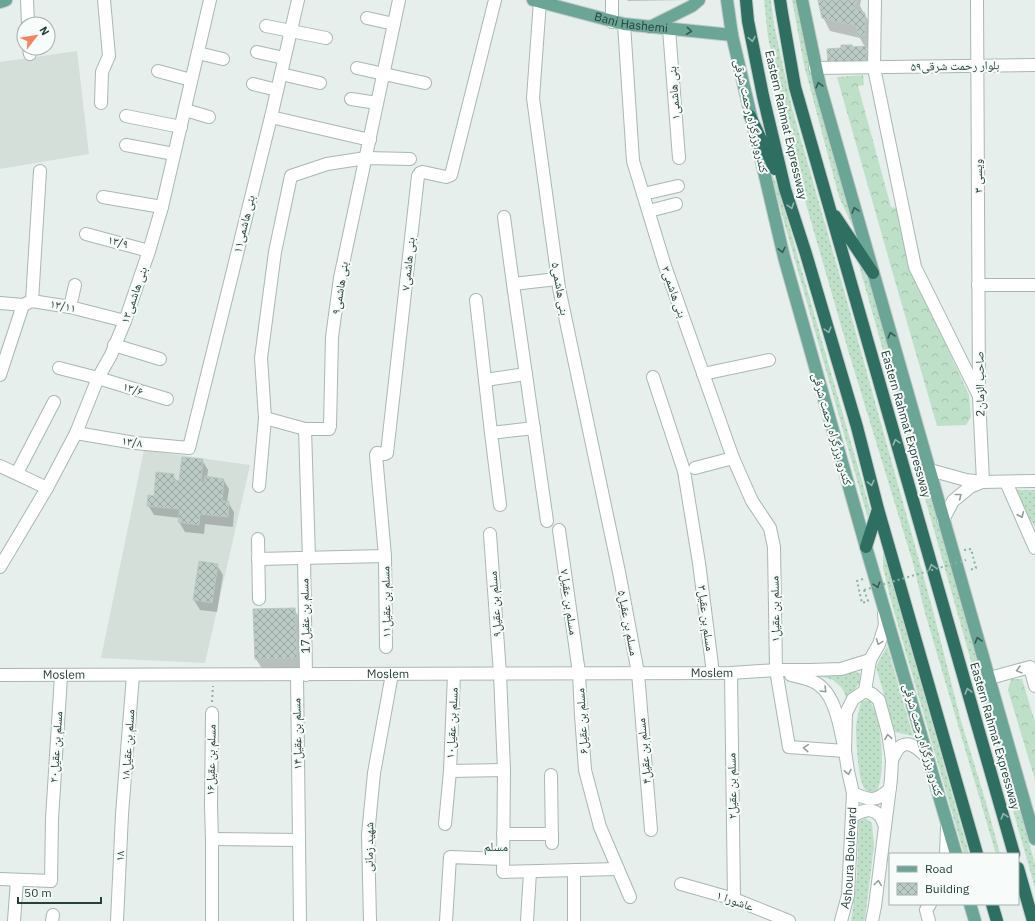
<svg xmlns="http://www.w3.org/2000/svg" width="1035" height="921" font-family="'IBM Plex Sans','Noto Naskh Arabic',sans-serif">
<defs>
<pattern id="grass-dots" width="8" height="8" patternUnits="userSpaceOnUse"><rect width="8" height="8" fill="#bfe0c8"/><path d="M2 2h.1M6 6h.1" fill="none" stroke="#a4c1ad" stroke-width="1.8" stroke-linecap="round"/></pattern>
<pattern id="forest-crowns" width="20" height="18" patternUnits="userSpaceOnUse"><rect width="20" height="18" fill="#bfe0c8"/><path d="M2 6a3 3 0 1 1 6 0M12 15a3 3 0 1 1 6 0" fill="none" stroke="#a4c1ad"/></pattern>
<pattern id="building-cross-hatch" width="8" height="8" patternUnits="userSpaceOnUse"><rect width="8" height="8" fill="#bbcac4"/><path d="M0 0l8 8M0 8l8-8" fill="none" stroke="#98a6a0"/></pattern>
</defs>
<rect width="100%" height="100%" fill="#e6efeb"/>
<path fill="#d4dfda" d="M77,51l12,103 -89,15v-107z
M144,450l106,15 -45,198 -104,-5z"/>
<path fill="url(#grass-dots)" d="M764,0h7l3,24 18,84 55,193 85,306 29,114 26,85 13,48h-4l-71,-241 -12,-50 -65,-213 -54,-188 -26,-125z
M792,0h5l62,240 -20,-43 -35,-132z
M768,165l10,22 92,322 -2,10z
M858,262l10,16 167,586v24l-101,-358z
M1017,490h18v37l-20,-33z
M883,550l86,304h-5l-73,-253 -8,-34z
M887,646l26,90 -18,-4 -19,-65z
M855,671l5,3 1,6 -13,21 -6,-13 -9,-8 -18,-5z
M866,700l4,1c12,17 16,71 7,90 -5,2 -10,2 -13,-3 -6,-8 -8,-50 -8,-61 1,-9 3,-17 5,-25z
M865,818l7,5 2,23 -9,72 -1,3h-13l1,-6 5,-40 2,-54z"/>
<path fill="url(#forest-crowns)" d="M863,75l1,10 -6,1 33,121 9,2 8,53 61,133 2,22 -5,8 -29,1 -44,-152 -56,-197z
M1011,679h11l13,43v58l-27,-90z"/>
<path fill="#0003" d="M627,0h60l-59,1z
M819,0h42l-1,6 12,21v21h-6l5,9 1,15 -37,2 -6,-10 24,-16 12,-1 -5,-9 -30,-7 -7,-14z
M202,460l6,10 -1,8 16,1 6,10 -2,13h1l6,10 -1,15 -28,-3 -1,10 -19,-2 -6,-10 1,-4 -26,-3 -6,-10 25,-30 4,7h3z
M217,565l6,10 -6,37 -17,-2 -6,-10z
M294,609l8,13 2,49 -40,1 -8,-13 -2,-49z"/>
<path fill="url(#building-cross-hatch)" stroke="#b8c9c2" d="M818,0h39l-3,8 11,5v22l-8,1 -1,-10 -34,-8z
M841,45h11l1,2 13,-1 1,16 -39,3 -1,-16 14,-1z
M182,457l21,2 -2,24h3l1,-7 19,3 -2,22h7l-1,16 -28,-3 -1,11 -21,-3 2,-13 -33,-3 1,-11 6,1 2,-24 18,2 -1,6 6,1z
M199,561l19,3 -6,39 -19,-3z
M295,608l2,50 -42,1 -2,-50z"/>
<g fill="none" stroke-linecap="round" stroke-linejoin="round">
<defs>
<g id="minor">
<path d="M27,0l1,24"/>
<path d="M612,0v22"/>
<path d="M875,0l-1,68 41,199 63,127"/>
<path d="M977,0l2,397 4,85"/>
<path d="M540,1l-7,97 26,190 60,284 19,101 13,157"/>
<path d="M367,18l27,6"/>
<path d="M624,24l9,137 32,105 68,192 19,43 18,27 4,19 2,123 13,77 56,4c-5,-22 -9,-61 -33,-70 -7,-3 -14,-4 -21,-6"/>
<path d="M266,26l60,12"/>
<path d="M669,29l10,129"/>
<path d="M29,48l1,6"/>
<path d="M257,52l27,6"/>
<path d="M198,53l25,6"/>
<path d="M357,68l68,15"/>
<path d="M815,68l220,-3"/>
<path d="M158,71l33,9"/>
<path d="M281,74l39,9"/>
<path d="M253,84l24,6"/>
<path d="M351,99l26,4"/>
<path d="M101,103l1,-31 7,-16 -5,-56"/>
<path d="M185,110l24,7"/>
<path d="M126,116l55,11"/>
<path d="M271,117l99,23"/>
<path d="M126,145l48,9"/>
<path d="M643,194l35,-8"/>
<path d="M103,197l59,10"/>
<path d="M649,211l27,-7"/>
<path d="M504,217l9,67"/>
<path d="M86,234l63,17"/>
<path d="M978,285h57"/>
<path d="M476,300l15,133 43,-5"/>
<path d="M32,301l8,-130"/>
<path d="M0,303l23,2 9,-4 38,6 55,14"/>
<path d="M70,307l5,-22"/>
<path d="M114,345l46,14"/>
<path d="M59,368l39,10 69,21"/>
<path d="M703,374l66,-14"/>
<path d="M0,375l23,-70"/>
<path d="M653,377l31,94 15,92 14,110"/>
<path d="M485,380l41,-6"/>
<path d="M265,418l40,11"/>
<path d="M76,433l59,10 54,5 82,-331 27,-117"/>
<path d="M491,433l9,72"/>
<path d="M0,466l47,22"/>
<path d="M695,468l38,-10"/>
<path d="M930,470l36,10 17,2 52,-1"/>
<path d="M17,473l37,-71"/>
<path d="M1006,482l29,66"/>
<path d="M259,486l6,-68 -4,-60 14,-106 16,-76 36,-12 39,-6 44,1"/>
<path d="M943,520l10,-19 17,-14 12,-5"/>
<path d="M547,521l-34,-237 44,-5"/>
<path d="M559,530l20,143 2,42 4,55 15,57 30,70"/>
<path d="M490,534l10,140 4,96 -1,102 115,-3"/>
<path d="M258,539l1,60"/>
<path d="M304,558l2,117"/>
<path d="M309,558l-4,-129h24l1,-3 2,-89 8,-59 59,-278"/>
<path d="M258,559l127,-3"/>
<path d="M0,567l47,-79 29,-55 22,-55 13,-23 14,-34 24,-70 13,-44 48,-207"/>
<path d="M386,647l-1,-91 -9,-101 1,-2 8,1 2,-1 31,-277 2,-3 3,-1 23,5 5,-2 44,-175"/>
<path d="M731,673l3,226"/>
<path id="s1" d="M0,675l731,-2 45,-3h35l30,-1 29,-9 9,-16 6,-19 -1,-11"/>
<path d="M297,675l2,165 1,81"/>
<path d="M990,678l40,-11 5,19"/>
<path d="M865,691l5,-31"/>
<path d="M212,713l-1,94 1,32v82"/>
<path d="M892,760c2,-4 5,-11 9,-14 10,-6 19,5 26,11"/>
<path d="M450,771l54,-1"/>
<path d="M551,775l1,68"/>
<path d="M852,816c8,-4 19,-10 27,-1 3,2 4,8 6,11"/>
<path d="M445,824l5,-53 4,-97"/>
<path d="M503,834h49"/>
<path d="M212,839l87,1"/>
<path d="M946,854l1,-27"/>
<path d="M574,870v51"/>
<path d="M0,879l51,2 1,-62 9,-143"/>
<path d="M681,884l53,15 55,22"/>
<path d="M14,921l3,-41"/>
<path d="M52,921l1,-6"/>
<path d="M117,921l5,-107 11,-139"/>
<path d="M370,921l-2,-86 6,-62 18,-99"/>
<path d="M446,921l4,-64 53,2"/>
<path d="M527,921l3,-49"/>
<path id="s2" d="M841,921l7,-26 5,-102"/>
<path d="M872,921l3,-15 16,-127 1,-19 -4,-27 -9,-33 -7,-6 -7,-3 -12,8 -7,14 -1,38 3,20 5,22c17,8 23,9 37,-4"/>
<path d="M929,921l-3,-11 4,-6"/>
</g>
<g id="major">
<path id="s3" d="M533,0l91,24 108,11"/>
<path d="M727,0l5,35 52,222 82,290 90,307"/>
<path d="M802,0l18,86 215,753"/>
<path d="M0,2l6,-2"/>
<path d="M650,27l42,-21 7,-6"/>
<path d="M970,904l5,17"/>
</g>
<path id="highway" d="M746,0l2,21 15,75 22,93 21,65 51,173 21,82 99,345
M780,0l2,13 13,74 219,767
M750,116l25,53
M835,216l38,57
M866,547l12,-38
M1018,868l15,53
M992,904l5,17"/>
</defs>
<use href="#minor" stroke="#a8b8b2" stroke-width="14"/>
<use href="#major" stroke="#c2cac8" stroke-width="14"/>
<use href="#highway" stroke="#c2cac8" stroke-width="14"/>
<path stroke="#86b3a5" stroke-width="2" stroke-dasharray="2 3" stroke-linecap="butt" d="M964,550l7,-1 5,19 -6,2
M863,579l-6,2 5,22 6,-2 -4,-11
M212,702l1,-16"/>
<use href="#minor" stroke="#fff" stroke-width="12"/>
<use href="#major" stroke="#6aa596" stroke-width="12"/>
<use href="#highway" stroke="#2f6f62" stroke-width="12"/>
<path stroke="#86b3a5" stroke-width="2" stroke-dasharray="2 3" stroke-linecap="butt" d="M864,590l102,-30"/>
</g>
<defs><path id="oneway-chevron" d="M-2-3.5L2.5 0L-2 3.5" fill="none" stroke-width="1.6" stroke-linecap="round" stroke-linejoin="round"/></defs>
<g stroke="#365b51">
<use href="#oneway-chevron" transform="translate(689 31) rotate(6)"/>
<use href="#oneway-chevron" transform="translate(819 85) rotate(-104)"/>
<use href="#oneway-chevron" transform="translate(855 210) rotate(-106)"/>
<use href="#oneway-chevron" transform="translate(782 250) rotate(77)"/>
<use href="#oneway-chevron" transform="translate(891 335) rotate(-106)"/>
<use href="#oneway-chevron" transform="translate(877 585) rotate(73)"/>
<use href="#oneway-chevron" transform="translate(978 640) rotate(-106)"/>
</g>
<g stroke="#93b5ae">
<use href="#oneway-chevron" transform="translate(752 39) rotate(79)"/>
<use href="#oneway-chevron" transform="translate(791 206) rotate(72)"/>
<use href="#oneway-chevron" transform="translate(828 330) rotate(74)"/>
<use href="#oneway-chevron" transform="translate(896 442) rotate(-106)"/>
<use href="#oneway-chevron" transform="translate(871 483) rotate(76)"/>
<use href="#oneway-chevron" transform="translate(932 567) rotate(-106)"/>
<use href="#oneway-chevron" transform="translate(968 691) rotate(-106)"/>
<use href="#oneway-chevron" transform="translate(1004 816) rotate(-106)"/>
</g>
<g stroke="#92a09c">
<use href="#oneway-chevron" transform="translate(959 496) rotate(-38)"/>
<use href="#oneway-chevron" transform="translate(1021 515) rotate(67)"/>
<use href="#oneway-chevron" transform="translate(879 642) rotate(111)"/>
<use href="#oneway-chevron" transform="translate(1019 670) rotate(165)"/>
<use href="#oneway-chevron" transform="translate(824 690) rotate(45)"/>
<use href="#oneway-chevron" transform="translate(888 737) rotate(-99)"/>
<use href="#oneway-chevron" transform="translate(806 748) rotate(-176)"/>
<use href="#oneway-chevron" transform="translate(848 772) rotate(79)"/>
<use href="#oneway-chevron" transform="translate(878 883) rotate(-83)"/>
</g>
<g text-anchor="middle" stroke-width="4" stroke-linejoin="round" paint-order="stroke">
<g font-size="12" fill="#24423a" stroke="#f7fbf9">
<text dy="4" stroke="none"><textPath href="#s3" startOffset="101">Bani Hashemi</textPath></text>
<text transform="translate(955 66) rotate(-1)" y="4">۵۹بلوار رحمت شرقی</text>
<text transform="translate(674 93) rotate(-94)" y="4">بنی هاشمی۱</text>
<text transform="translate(751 116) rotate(77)" y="4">کندرو بزرگراه رحمت شرقی</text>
<text transform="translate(786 125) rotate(77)" y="4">Eastern Rahmat Expressway</text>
<text transform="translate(978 176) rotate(-90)" y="4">ویسی ۳</text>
<text transform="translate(244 224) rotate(-76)" y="4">بنی هاشمی۱۱</text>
<text transform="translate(118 242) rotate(15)" y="4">۱۳/۹</text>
<text transform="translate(408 264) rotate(-84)" y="4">بنی هاشمی۷</text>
<text transform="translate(340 288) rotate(-81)" y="4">بنی هاشمی۹</text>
<text transform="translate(560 289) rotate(80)" y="4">بنی هاشمی۵</text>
<text transform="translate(674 292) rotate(71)" y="4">بنی هاشمی۳</text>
<text transform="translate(134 295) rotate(-71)" y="4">بنی هاشمی۱۳</text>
<text transform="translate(63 306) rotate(11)" y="4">۱۳/۱۱</text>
<text transform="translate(980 384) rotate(-91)" y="4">2صاحب الزمان</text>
<text transform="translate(133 389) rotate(17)" y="4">۱۳/۶</text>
<text transform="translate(906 424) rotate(74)" y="4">Eastern Rahmat Expressway</text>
<text transform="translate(832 429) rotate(74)" y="4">کندرو بزرگراه رحمت شرقی</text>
<text transform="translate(132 442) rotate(8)" y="4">۱۳/۸</text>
<text transform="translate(386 602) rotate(-91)" y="4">مسلم بن عقیل۱۱</text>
<text transform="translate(569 602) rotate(82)" y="4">مسلم بن عقیل۷</text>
<text transform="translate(495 604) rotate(-94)" y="4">مسلم بن عقیل۹</text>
<text transform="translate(775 609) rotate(-91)" y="4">مسلم بن عقیل۱</text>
<text transform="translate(305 616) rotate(-91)" y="4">مسلم بن عقیل17</text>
<text transform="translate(706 618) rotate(83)" y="4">مسلم بن عقیل۳</text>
<text transform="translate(628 623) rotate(79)" y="4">مسلم بن عقیل۵</text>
<text dy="4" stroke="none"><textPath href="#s1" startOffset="712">Moslem</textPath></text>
<text dy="4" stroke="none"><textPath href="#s1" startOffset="388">Moslem</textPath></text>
<text dy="4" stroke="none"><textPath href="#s1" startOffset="64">Moslem</textPath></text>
<text transform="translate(582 721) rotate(-93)" y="4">مسلم بن عقیل۶</text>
<text transform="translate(452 723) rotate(-87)" y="4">مسلم بن عقیل۱۰</text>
<text transform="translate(297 734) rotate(-91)" y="4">مسلم بن عقیل۱۴</text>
<text transform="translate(995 736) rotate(74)" y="4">Eastern Rahmat Expressway</text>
<text transform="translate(923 740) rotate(74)" y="4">کندرو بزرگراه رحمت شرقی</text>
<text transform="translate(128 745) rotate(-86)" y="4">مسلم بن عقیل۱۸</text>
<text transform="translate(56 747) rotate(-86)" y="4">مسلم بن عقیل۲۰</text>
<text transform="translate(644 751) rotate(-95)" y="4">مسلم بن عقیل۴</text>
<text transform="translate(211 760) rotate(-89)" y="4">مسلم بن عقیل۱۶</text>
<text transform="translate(732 786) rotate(-91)" y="4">مسلم بن عقیل۲</text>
<text transform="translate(369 847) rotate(-89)" y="4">شهید زمانی</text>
<text transform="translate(120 856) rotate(-87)" y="4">۱۸</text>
<text dy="4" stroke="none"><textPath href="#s2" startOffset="64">Ashoura Boulevard</textPath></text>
<text transform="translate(735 901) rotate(19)" y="4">عاشورا ۱</text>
</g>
<g font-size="13" fill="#1f5548" stroke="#f7fbf9">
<text x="496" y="851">مسلم</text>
</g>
</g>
<rect x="889" y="853" width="130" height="52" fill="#f7fbf9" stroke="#a3b1ad"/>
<rect x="897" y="866" width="20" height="6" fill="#6aa596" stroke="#a3b1ad"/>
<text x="925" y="873" font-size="12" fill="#24423a">Road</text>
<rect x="897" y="883" width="20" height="12" fill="url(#building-cross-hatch)" stroke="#a3b1ad"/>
<text x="925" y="893" font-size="12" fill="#24423a">Building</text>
<g transform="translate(36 36) rotate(59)"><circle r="19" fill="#f7fbf9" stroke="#a3b1ad"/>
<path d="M0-3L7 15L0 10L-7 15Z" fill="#f4845f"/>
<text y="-6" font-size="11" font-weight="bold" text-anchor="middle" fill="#24423a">N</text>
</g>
<path d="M18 897v6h83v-6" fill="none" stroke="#24423a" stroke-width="2"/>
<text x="24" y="897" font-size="12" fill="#24423a" stroke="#f7fbf9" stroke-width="3" paint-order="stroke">50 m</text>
</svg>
